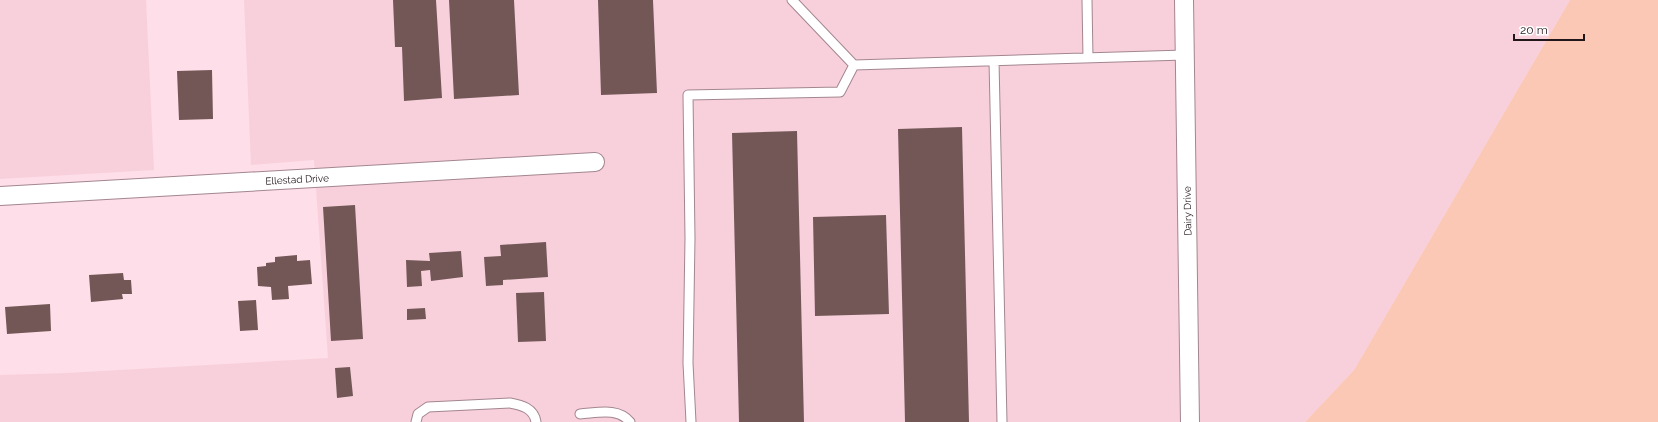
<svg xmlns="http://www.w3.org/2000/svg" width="1658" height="422" font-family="Raleway,sans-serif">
<rect width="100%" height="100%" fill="#fedee8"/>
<path fill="#f8d0dc" d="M0,0h146l8,170 -154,9z
M244,0h1326l-216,370 -49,52h-1305v-47l67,-2 261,-15 -14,-198 -63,5z"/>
<path fill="#fcc8b6" d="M1570,0h88v422h-353l49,-52z"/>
<path fill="#735757" d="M393,0h43l6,98 -38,3 -2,-54h-7z
M449,0h65l5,95 -65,4z
M598,0h55l4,93 -56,2z
M212,70l1,49 -34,1 -2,-49z
M962,127l7,295h-64l-7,-293z
M797,131l7,291h-65l-7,-289z
M355,205l8,134 -32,2 -8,-134z
M886,215l3,99 -74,2 -2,-99z
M546,242l2,35 -45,3v5l-17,1 -2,-29 17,-1 -1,-11z
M461,251l2,26 -32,4 -1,-11 -9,1 1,15 -15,1 -1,-27 24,1 -1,-8z
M297,255v6l13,-1 2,24 -24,2 1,13 -17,1 -1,-13 -13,-1 -1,-19 9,-1v-3l9,-1v-5z
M123,273l1,7h7l1,14h-10l1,5 -32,3 -2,-27z
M544,292l2,49 -28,1 -2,-49z
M256,300l2,30 -18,1 -2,-30z
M50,304l1,27 -44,3 -2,-27z
M425,308l1,11 -19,1v-11z
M350,367l3,29 -16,2 -2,-30z"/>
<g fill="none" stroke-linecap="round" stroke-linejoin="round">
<defs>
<path id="service" d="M792,0l62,65 331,-10
M1087,0l1,58
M994,61l8,361
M580,414c17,-1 38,-7 50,8
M416,422l2,-8 10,-7 82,-4c11,2 24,5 26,19
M691,422l-3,-59 2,-125 -2,-143 152,-3 14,-27"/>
<path id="minor" d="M1184,0l6,422
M0,196l595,-34"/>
</defs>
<use href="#service" stroke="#a3868f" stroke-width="11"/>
<use href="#minor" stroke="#a3868f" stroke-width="20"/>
<use href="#service" stroke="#fff" stroke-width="9"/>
<use href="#minor" stroke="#fff" stroke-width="18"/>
</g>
<g text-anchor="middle" stroke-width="4" stroke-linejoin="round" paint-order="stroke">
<g font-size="10" fill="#21161a" stroke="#fff">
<text transform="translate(297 179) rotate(-3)" y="4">Ellestad Drive</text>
<text transform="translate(1187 211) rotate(-91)" y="4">Dairy Drive</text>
</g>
</g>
<path d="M1514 34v6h70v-6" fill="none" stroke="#21161a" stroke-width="2"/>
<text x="1520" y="34" font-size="12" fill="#21161a" stroke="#ffffff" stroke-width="3" paint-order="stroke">20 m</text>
</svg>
